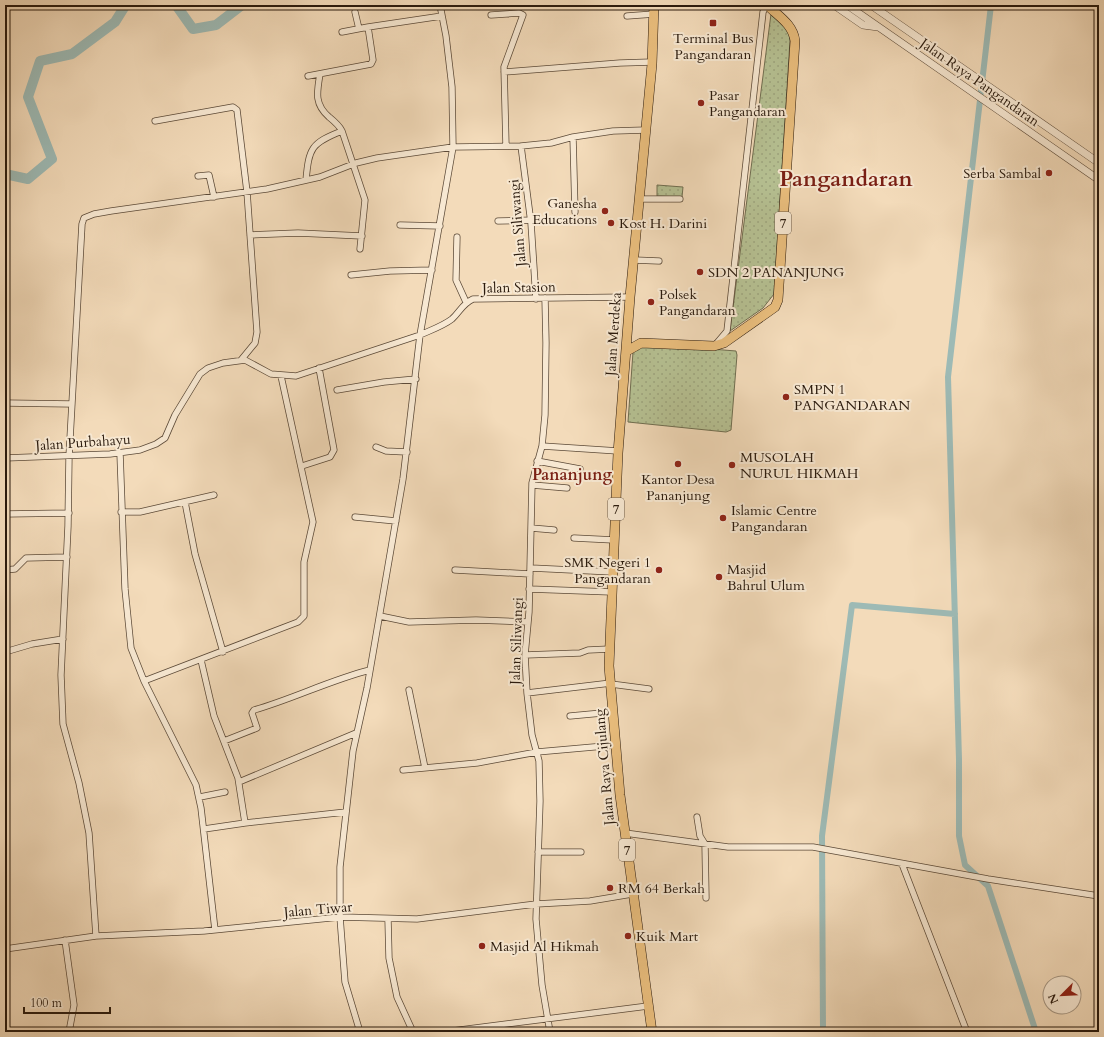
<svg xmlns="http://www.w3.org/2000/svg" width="1104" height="1037" font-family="Cardo,serif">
<defs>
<pattern id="grass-dots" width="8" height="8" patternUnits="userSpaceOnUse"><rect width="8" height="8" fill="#b6c193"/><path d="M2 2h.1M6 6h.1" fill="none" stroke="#9da57e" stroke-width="1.8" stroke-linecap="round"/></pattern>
</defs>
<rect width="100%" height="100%" fill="#f3dbba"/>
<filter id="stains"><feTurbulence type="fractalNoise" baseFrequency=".005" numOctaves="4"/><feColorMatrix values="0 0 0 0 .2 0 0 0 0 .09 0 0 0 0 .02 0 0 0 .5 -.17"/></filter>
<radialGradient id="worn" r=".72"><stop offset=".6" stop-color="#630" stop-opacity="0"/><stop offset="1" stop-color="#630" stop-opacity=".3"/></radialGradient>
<path fill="url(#grass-dots)" stroke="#706e50" d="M771,14l17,16 2,10 -16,254 -11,14 -33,23z
M657,185l26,2 -1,10 -25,-1z
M636,347l63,1 37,3 1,4 -6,75 -5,2 -98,-10 5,-70z"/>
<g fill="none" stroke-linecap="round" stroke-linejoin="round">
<path stroke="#9dbab5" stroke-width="6" d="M991,5l-43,372 11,382v77l6,29 23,21 48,146
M823,1032l-1,-196 30,-231 103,9"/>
<path stroke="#9dbab5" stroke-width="10" d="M176,5l17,24 23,-4 26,-20
M5,174l23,5 24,-20 -24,-62 12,-36 32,-7 43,-32 10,-16 3,-1"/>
<defs>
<path id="minor" d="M355,12l4,17
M491,15l28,-2 4,2 -19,52 2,79
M627,16l27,-2
M342,32l26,-5
M504,72l116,-9 32,-1
M320,74c-3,18 -6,30 9,43 5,4 10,8 13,14l23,69 -5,49
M308,76l63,-12 2,-4 -5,-33 74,-11
M155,121l78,-14 4,3 10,82 10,140 -2,11 -14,17
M573,137l2,75
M521,146l10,77 5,76
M198,176l11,-1 5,22
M306,180c3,-32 5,-37 36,-49
M640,199h40
M498,221l33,-1
M400,225l40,1
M250,235l48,-2 64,3
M457,237l-1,43 10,22
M634,260l25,1
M351,275l39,-4 42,-1
M545,298l1,45 -1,72 -3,31 -10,37 -3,129 -4,43 2,38 5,42 7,26 1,40 -4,118 6,66 8,47
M716,344l11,-13 36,-319 4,-7
M337,390l47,-8 32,-3
M5,403l67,1
M542,446l76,5
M376,447l10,4 21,1
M120,453l5,136 6,59 13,33 52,104 5,23 14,122
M5,458l105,-4 30,-4 16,-6 9,-6 10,-23 25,-41 8,-6 15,-5 22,-3 26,14 25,2 124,-41c11,-5 23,-9 32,-16 8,-7 10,-15 21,-20l157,-2
M537,461l43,8
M302,466l28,-9 4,-7 -15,-82
M532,485l35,3
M185,502l10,52 28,98
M121,512h19l74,-17
M5,514l64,-1
M355,517l41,4
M531,528l23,2
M574,538l40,2
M531,568l82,4
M5,570l10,-1 11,-11 41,-1
M455,570l75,4
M529,589l83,3
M380,616l29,6 67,-2 52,2
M5,652l27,-8 31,-5
M525,655l55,-2 8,-3 22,-1
M201,660l13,56 24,62 7,45 101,-11
M144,681l154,-59 6,-6v-54l9,-40 -32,-146
M611,684l38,5
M409,690l16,78
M527,693l84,-10
M570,716l43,-4
M224,741l33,-13 -5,-15 2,-3c39,-11 76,-30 116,-40
M403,770l74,-7 60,-11 79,-7
M239,782l117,-49
M200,797l25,-5
M697,817l3,19 5,8 1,54
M204,829l41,-6
M625,833l103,14h85l175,32 111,17
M538,852h43
M902,864l65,168
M388,919l1,39 8,39 16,35
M96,936l-7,-103 -10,-50 -16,-59 -2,-49 7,-149 1,-69 13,-233 2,-6 10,-4 17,-3 156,-22 53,-12 36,-14 21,-5 76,-11 68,-1 30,-3 22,-6 40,-6 33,-1
M65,940l9,65 -5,27
M5,949l91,-13 108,-5 136,-14 77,2 119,-15 54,-3 42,-7
M360,1032l-15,-50 -5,-65v-50l13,-116 14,-63 36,-209 17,-144 33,-188 -1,-60 -6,-51 -6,-31
M444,1032l204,-26"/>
<path id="tertiary" d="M847,5l252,175
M871,5l228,158
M837,7l26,18 15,2"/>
<path id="trunk" d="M627,351l14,-8 73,3 10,-3 44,-31 7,-5 3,-7 17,-259c-2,-17 -17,-25 -28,-36
M652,1032l-32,-237 -11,-129 9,-213 12,-156 22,-233 2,-59"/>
</defs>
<use href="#minor" stroke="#5c4a38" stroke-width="7"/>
<use href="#tertiary" stroke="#5c4a38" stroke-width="8"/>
<use href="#trunk" stroke="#2a1a0d" stroke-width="10"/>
<use href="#minor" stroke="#f7e8d2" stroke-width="5.5"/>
<use href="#tertiary" stroke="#f7e8d2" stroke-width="7"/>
<use href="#trunk" stroke="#eabe7d" stroke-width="9"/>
</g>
<g fill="#8f2418" stroke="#f7e8d2" stroke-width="1.5">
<rect x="709" y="19" width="8" height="8" rx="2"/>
<circle cx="701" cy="103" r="4"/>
<circle cx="1049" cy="173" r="4"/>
<circle cx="605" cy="211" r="4"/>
<circle cx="611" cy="223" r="4"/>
<circle cx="700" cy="272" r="4"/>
<circle cx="651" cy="302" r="4"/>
<circle cx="786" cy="397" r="4"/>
<circle cx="678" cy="464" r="4"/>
<circle cx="732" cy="465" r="4"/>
<circle cx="723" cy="518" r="4"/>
<circle cx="659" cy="570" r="4"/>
<circle cx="719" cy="577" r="4"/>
<circle cx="610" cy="888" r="4"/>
<circle cx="628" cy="936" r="4"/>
<circle cx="482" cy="946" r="4"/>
</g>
<g text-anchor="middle" stroke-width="4" stroke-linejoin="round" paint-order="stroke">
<g fill="#f7e8d2" stroke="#685848" stroke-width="1">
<rect x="775" y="212" width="16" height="22" rx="3"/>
<rect x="608" y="498" width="16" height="22" rx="3"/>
<rect x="619" y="839" width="16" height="22" rx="3"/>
</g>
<g font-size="13" font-weight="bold" fill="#2a1a0d">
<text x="783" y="228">7</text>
<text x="616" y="514">7</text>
<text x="627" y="855">7</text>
</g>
<g font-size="14" fill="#2a1a0d" stroke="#f7e8d2" text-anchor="start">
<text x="713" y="43" text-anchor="middle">Terminal Bus<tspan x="713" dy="16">Pangandaran</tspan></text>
<text x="709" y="100">Pasar<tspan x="709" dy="16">Pangandaran</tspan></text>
<text x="1041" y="178" text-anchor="end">Serba Sambal</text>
<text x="597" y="208" text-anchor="end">Ganesha<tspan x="597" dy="16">Educations</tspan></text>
<text x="619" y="228">Kost H. Darini</text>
<text x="708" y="277">SDN 2 PANANJUNG</text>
<text x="659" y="299">Polsek<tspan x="659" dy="16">Pangandaran</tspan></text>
<text x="794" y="394">SMPN 1<tspan x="794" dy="16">PANGANDARAN</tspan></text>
<text x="740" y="462">MUSOLAH<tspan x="740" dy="16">NURUL HIKMAH</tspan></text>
<text x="678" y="484" text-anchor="middle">Kantor Desa<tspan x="678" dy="16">Pananjung</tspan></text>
<text x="731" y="515">Islamic Centre<tspan x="731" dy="16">Pangandaran</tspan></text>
<text x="651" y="567" text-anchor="end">SMK Negeri 1<tspan x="651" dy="16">Pangandaran</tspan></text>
<text x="727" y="574">Masjid<tspan x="727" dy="16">Bahrul Ulum</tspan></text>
<text x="618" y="893">RM 64 Berkah</text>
<text x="636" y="941">Kuik Mart</text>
<text x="490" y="951">Masjid Al Hikmah</text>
</g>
<g font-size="14" fill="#2a1a0d" stroke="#f7e8d2">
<text transform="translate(980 82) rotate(35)" y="5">Jalan Raya Pangandaran</text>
<text transform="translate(517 223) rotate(-95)" y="5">Jalan Siliwangi</text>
<text transform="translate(519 287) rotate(-1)" y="5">Jalan Stasion</text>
<text transform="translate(613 334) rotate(-86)" y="5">Jalan Merdeka</text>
<text transform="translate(83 442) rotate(-4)" y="5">Jalan Purbahayu</text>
<text transform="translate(516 641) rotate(-88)" y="5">Jalan Siliwangi</text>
<text transform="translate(604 767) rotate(-95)" y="5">Jalan Raya Cijulang</text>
<text transform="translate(318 909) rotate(-5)" y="5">Jalan Tiwar</text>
</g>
<g font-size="16" font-weight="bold" fill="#7a1f14" stroke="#f7e8d2">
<text x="572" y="480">Pananjung</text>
</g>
<g font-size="22" font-weight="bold" fill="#7a1f14" stroke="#f7e8d2">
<text x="846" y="186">Pangandaran</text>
</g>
</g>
<rect width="1104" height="1037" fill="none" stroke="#f3dbba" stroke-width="20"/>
<rect x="6" y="6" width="1092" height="1025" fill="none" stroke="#2a1a0d" stroke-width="2"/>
<rect x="10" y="10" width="1084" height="1017" fill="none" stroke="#2a1a0d"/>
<g transform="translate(1062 995) rotate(246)"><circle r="19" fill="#f7e8d2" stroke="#a59683"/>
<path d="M0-3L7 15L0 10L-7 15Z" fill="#8f2418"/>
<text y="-6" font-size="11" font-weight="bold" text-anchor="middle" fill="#2a1a0d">N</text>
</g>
<path d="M24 1007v6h86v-6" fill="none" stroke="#2a1a0d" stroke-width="2"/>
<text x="30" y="1007" font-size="12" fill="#2a1a0d" stroke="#f7e8d2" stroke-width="3" paint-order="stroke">100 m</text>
<rect width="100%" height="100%" filter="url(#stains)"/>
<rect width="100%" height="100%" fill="url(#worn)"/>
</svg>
